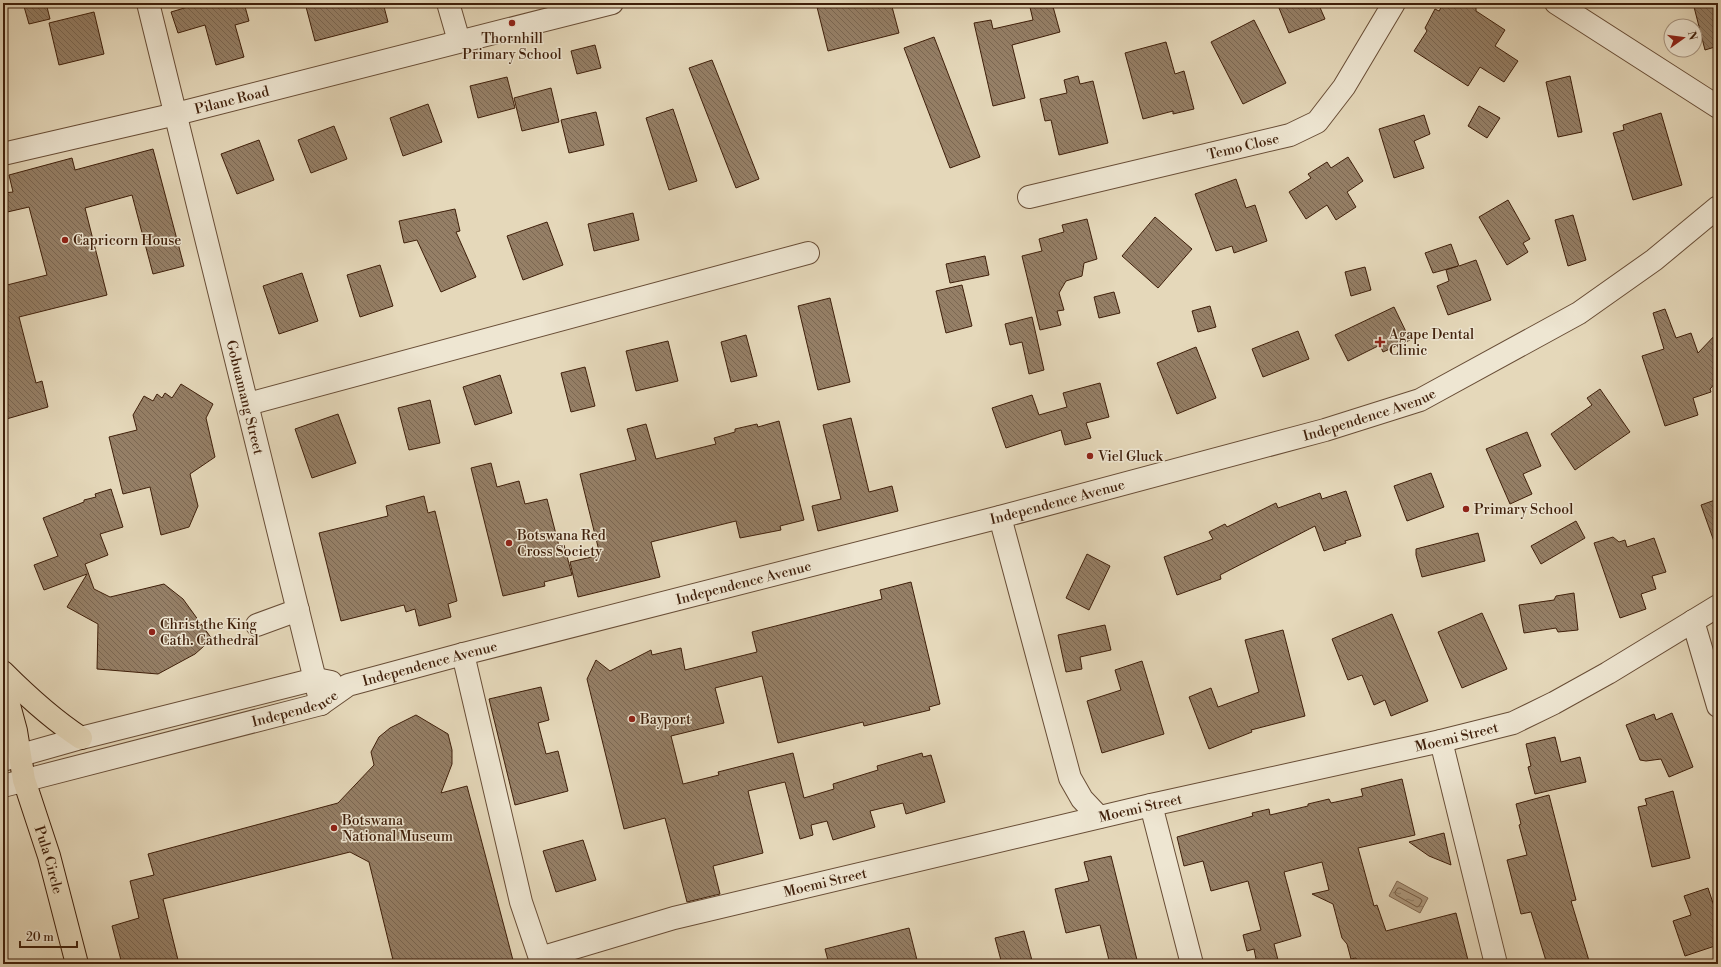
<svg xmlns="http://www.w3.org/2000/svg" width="1721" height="967" viewBox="0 0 1721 967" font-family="'Libre Bodoni',serif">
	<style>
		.water { fill: url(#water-ripples); stroke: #816850 }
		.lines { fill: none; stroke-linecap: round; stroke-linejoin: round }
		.shore { stroke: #765c44; stroke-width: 1 }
		.building { fill: url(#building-back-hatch); stroke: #3f1f0a }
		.minor-casing { stroke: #684d36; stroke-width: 24 }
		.major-casing { stroke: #3f1f0a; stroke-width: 24 }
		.minor { stroke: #eee6d2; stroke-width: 22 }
		.major { stroke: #e5d8ba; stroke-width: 22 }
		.poi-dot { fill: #8f2418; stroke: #eee6d2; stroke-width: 1.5 }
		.labels { text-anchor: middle; stroke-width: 3; stroke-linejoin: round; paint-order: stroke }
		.poi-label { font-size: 14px; fill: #3f1f0a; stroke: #eee6d2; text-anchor: start }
		.street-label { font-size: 14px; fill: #3f1f0a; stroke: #eee6d2 }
	</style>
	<defs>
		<pattern id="water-ripples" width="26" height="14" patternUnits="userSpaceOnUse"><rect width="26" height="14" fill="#ad997e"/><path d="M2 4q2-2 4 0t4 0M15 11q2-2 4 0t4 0" fill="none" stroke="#8e7c65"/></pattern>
		<pattern id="building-back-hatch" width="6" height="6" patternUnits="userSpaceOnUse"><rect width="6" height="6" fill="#957f66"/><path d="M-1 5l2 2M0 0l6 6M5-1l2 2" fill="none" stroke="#7b6752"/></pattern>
	</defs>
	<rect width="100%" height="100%" fill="#e5d8ba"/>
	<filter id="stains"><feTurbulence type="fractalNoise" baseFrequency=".005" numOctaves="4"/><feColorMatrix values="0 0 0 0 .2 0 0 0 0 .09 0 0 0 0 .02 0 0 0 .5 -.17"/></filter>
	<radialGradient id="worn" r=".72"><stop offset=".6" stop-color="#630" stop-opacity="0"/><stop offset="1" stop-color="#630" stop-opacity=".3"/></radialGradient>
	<path class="water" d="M1397,881l31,17 -8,15 -31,-17z"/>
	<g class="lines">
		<path class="shore" d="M1398,888h2l21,11 1,2 -3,5 -2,1 -21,-12 -1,-2z"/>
	</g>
	<g class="building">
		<path d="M23,3h23l4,16 -21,5z"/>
		<path d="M201,3h43l5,18 -14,4 9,32 -28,8 -11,-40 -27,8 -7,-21z"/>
		<path d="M305,3h78l5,19 -73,19z"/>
		<path d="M816,3h75l8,30 -71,18z"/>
		<path d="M1029,3h23l8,29 -48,13 13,53 -32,8 -19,-83 17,-3 2,9 40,-9z"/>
		<path d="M1277,3h41l7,16 -36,14z"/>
		<path d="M1444,3h25l7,5v3l29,19 -10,16 23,15 -14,21 -24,-15 -12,19 -54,-35 13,-20 -2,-3 10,-19 4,2z"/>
		<path d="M1693,3h25v43l-13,4z"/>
		<path d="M94,12l10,42 -45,11 -10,-42z"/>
		<path d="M1254,20l32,63 -43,21 -32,-62z"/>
		<path d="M934,37l46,120 -30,11 -46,-120z"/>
		<path d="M1166,42l9,32 9,-3 10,38 -21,5v-3l-30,8 -18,-66z"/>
		<path d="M595,45l6,23 -24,6 -6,-23z"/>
		<path d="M712,60l47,119 -23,9 -47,-120z"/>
		<path d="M1078,76l2,8 13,-3 15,62 -49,12 -8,-35 -6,1 -5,-22 27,-6 -3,-13z"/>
		<path d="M1570,76l12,56 -24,5 -12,-55z"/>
		<path d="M507,77l8,31 -37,10 -8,-32z"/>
		<path d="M551,88l8,34 -37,9 -8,-33z"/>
		<path d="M428,104l14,38 -39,14 -13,-38z"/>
		<path d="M1479,106l21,12 -13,20 -19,-12z"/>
		<path d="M673,109l24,72 -28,9 -23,-72z"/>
		<path d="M596,112l8,33 -35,8 -8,-33z"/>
		<path d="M1661,113l21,72 -49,15 -20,-67 11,-3 -1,-5z"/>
		<path d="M1424,115l6,19 -16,7 10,27 -30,10 -15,-49z"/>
		<path d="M334,126l13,33 -36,14 -13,-33z"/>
		<path d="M259,140l15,40 -37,14 -16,-40z"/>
		<path d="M153,149l31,117 -31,8 -21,-79 -47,13 22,87 -88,22 17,66 6,-2 6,26 -45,13v-134l44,-11 -18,-68 -26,6v-20l10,-1 -4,-17 63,-17 3,12z"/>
		<path d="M1348,157l15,24 -16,11 9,15 -20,13 -9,-15 -21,14 -17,-27 22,-14 -3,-4 19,-12 4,6z"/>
		<path d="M1236,179l10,29 9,-3 12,36 -33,12 -2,-7 -16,5 -21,-57z"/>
		<path d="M1508,200l22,39 -7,4 5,9 -21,13 -28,-48z"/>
		<path d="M455,209l5,22 -4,1 20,45 -35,15 -24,-52 -13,3 -5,-22z"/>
		<path d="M633,213l6,27 -45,11 -6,-27z"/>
		<path d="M1573,215l13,45 -18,6 -13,-46z"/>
		<path d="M1155,217l37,32 -34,39 -36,-32z"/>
		<path d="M1087,219l10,40 -13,4 -2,13 -16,5 -7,12 5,17 -7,1 4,14 -21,5 -18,-74 20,-5 -3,-12 25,-7 -2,-7z"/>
		<path d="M547,222l16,43 -40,15 -16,-44z"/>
		<path d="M1451,244l8,22 17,-6 15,40 -43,15 -11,-29 12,-5 -3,-11 12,-4 -25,7 -8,-20z"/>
		<path d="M985,256l4,19 -39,8 -4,-19z"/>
		<path d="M380,265l13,41 -33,11 -13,-42z"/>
		<path d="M1365,267l6,23 -20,6 -6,-24z"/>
		<path d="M302,273l16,48 -39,13 -16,-48z"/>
		<path d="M962,285l10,41 -26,7 -10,-42z"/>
		<path d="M1114,292l6,21 -21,5 -5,-21z"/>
		<path d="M830,298l20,84 -32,8 -20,-84z"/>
		<path d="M1210,306l6,21 -18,5 -6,-21z"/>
		<path d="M1394,307l16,33 -27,12 -3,-7 -32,16 -13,-26z"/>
		<path d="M1665,309l11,29 15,-5 7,20 20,-21v48l-8,9 1,3 -18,6 5,17 -33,11 -23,-70 22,-7 -11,-36z"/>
		<path d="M1032,317l12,53 -15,4 -7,-32 -12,3 -5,-21z"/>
		<path d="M1298,331l11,28 -46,18 -11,-28z"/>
		<path d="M746,335l11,41 -26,6 -10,-40z"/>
		<path d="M668,341l10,40 -42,10 -10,-40z"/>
		<path d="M1196,347l20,51 -39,16 -20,-51z"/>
		<path d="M585,367l10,39 -24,6 -10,-39z"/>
		<path d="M500,375l12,38 -37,12 -12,-38z"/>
		<path d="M1100,383l9,34 -23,6 5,15 -26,7 -4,-15 -55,18 -14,-40 40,-13 7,20 28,-8 -4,-14z"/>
		<path d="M181,384l32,20 -7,14 9,39 -25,17 8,32 -9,21 -28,8 -11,-48 -27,7 -14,-57 28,-7 -4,-15 11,-19 9,5 4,-7 5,4 3,-5 7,5z"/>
		<path d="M1600,389l30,43 -55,38 -24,-36 41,-29 -5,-7z"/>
		<path d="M430,400l10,43 -31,7 -11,-42z"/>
		<path d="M338,414l18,49 -44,15 -17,-49z"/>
		<path d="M851,418l18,74 23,-6 6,25 -80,20 -6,-25 29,-7 -18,-74z"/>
		<path d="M779,421l25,99 -24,6 1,4 -41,8 -4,-17 -85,21 9,35 -82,20 -8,-35 30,-7 -20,-81 56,-14 -9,-31 19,-5 10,35 60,-15 -2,-6 21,-6v-3l22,-5 1,3z"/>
		<path d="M1527,432l14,34 -18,8 9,20 -22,10 -24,-55z"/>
		<path d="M491,463l6,24 22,-6 6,23 22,-5 12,47 5,-1 8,30 -28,7 1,4 -42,10 -32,-128z"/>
		<path d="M1431,473l13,34 -37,14 -13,-35z"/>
		<path d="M111,489l12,38 -23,7 8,21 -23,9 9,25 16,8 54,-13 19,15 29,40 -17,15 -37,20 -61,-5 1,-45 -31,-17 20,-33 -43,16 -10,-25 24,-9 -15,-38 41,-16v-2l12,-3 -1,-3z"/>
		<path d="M1346,491l15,45 -16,5 1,2 -22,8 -9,-25 -95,49 1,4 -44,16 -13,-38 49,-18 -4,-7 16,-8 2,3 49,-24 2,5 42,-15 2,6z"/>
		<path d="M424,496l4,17 7,-2 22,90 -9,3 3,13 -32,9 -4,-17 -9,3 -2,-7 -63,16 -22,-88 69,-17 -2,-10z"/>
		<path d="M1718,499v48h-2l-15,-42z"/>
		<path d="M1576,521l9,17 -44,26 -10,-18z"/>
		<path d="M1478,533l7,28 -63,16 -6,-22v-6z"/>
		<path d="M1613,537l6,5 6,-2 2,7 27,-9 12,34 -14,4 4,13 -15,5 5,15 -26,9 -26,-75z"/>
		<path d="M1087,554l23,12 -21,44 -23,-12z"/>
		<path d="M911,582l29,122 -11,3 1,3 -66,16 -1,-4 -85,21 -16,-67 -47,12 9,35 -53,13 12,48 36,-9 -1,-3 75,-19 11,45 30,-9 -1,-5 45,-14 -1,-4 45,-13 1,4 8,-2 14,47 -39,12 -3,-11 -33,8 5,16 -42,13 -6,-19 -16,4 2,10 -13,4 -15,-57 -37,9 15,62 -50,13 7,28 -33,8 -22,-84 -41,11 -37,-150 9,-19 14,11 41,-21 1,5 29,-7 4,22 72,-18 -5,-20 130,-33 -2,-9z"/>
		<path d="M1574,593l4,37 -20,2 -2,-4 -32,5 -5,-28 35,-5 2,-4z"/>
		<path d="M1482,613l25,56 -45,19 -24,-56z"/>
		<path d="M1392,614l36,87 -37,15 -6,-16 -11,5 -12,-30 -14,5 -16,-41z"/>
		<path d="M1105,625l6,25 -31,7 2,12 -16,3 -8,-37z"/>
		<path d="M1283,630l22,86 -54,14 1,2 -43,17 -20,-52 22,-9 7,19 41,-15 -14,-52z"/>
		<path d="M1142,661l22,73 -62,19 -15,-52 34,-11 -6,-20z"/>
		<path d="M541,687l8,33 -11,3 8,31 12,-3 10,40 -53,14 -26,-106z"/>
		<path d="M1672,713l21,54 -24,10 -8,-18 -15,2 -6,-1 -14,-35 28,-11 2,6z"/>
		<path d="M416,715l32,19 4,16v14l-11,29 26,-7 47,178h-120l-25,-102 -19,-10 -187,47 16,65h-57l-10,-38 27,-8 -9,-37 24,-6 -6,-21 190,-51 36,-38 -3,-13 8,-15 11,-9z"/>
		<path d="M1555,737l6,25 19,-5 6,25 -51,12 -7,-27 3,-1 -5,-22z"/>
		<path d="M1402,779l13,56 -57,13 16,58 3,-1 9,26 70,-18 13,51h-111l-2,-6 -5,1 -4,-15 -5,-6 -9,-34 -21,-10 17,-4 -7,-28 -38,10 17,64 -27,8 5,20h-22l-3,-15 -7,2 -4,-16 18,-5 -13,-49 -37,10 -8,-30 -19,5 -7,-29 76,-21 -1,-3 17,-4 1,6 38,-9v-2l21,-5 2,4 32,-7 -2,-7z"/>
		<path d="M1673,791l17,67 -38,9 -14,-60 9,-2 -2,-6z"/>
		<path d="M1549,795l27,105 -5,1 19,63h-43l-16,-52 -10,2 -14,-54 20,-5 -8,-30 2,-1 -5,-20z"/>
		<path d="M1444,833l7,32 -22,-9 -20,-14z"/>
		<path d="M583,840l13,40 -40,12 -13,-41z"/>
		<path d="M1111,856l27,108h-28l-10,-39 -34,8 -11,-44 34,-8 -5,-19z"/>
		<path d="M1708,888l10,30v27l-33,11 -12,-35 18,-6 -7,-19z"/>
		<path d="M909,928l9,36h-89l-4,-15z"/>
		<path d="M1024,931l9,33h-31l-7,-26z"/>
	</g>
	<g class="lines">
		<defs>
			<g id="minor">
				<path id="s1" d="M148,3l173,701"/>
				<path d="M448,3l11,38"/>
				<path d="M1556,3l162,104"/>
				<path id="s2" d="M3,154l173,-40 436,-111"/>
				<path id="s3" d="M1029,197l261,-62 27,-13 27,-35 50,-84"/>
				<path d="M248,404l560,-151"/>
				<path d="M1000,517l70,261 12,21 17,18"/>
				<path d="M1693,621l25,85"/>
				<path d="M257,625l41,-15"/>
				<path d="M463,654l58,248 21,62"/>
				<path d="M1441,741l55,223"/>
				<path d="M3,760l78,-22 235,-59 15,3"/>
				<path id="s4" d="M3,786l318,-82 27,-19 115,-31 537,-137 325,-87 95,-30 159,-87 75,-53 64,-53"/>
				<path d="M1151,805l41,159"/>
				<path id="s5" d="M540,958l134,-40 477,-113 290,-64 72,-18 41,-20 54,-30 110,-67"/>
			</g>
			<g id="major">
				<path d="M3,672c25,25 49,47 78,66"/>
				<path id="s6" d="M3,683l13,48 8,49 25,76 28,108"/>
			</g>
		</defs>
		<use href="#minor" class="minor-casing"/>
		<use href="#major" class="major-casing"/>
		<use href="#minor" class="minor"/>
		<use href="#major" class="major"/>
	</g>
	<g class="poi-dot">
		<circle cx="512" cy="23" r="4"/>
		<circle cx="65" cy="240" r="4"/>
		<path d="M1378 336h4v4h4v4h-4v4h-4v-4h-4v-4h4z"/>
		<circle cx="1090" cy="456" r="4"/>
		<circle cx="1466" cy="509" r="4"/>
		<circle cx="509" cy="543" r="4"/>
		<circle cx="152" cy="632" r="4"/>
		<circle cx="632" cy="719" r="4"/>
		<circle cx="334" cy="828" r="4"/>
	</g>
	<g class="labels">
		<g class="poi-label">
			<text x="512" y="43" text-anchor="middle">Thornhill<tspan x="512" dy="16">Primary School</tspan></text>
			<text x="73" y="245">Capricorn House</text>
			<text x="1389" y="339">Agape Dental<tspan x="1389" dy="16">Clinic</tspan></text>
			<text x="1098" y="461">Viel Gluck</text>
			<text x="1474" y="514">Primary School</text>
			<text x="517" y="540">Botswana Red<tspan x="517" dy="16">Cross Society</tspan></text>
			<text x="160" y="629">Christ the King<tspan x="160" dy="16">Cath. Cathedral</tspan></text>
			<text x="640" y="724">Bayport</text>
			<text x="342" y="825">Botswana<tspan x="342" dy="16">National Museum</tspan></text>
		</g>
		<g class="street-label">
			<text dy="5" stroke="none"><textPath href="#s2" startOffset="235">Pilane Road</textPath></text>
			<text dy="5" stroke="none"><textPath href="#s3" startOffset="220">Temo Close</textPath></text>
			<text dy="5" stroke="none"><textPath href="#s1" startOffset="406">Gobuamang Street</textPath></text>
			<text dy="5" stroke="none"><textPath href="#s4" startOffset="1418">Independence Avenue</textPath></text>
			<text dy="5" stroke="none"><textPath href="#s4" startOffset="1094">Independence Avenue</textPath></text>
			<text dy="5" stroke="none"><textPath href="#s4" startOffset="770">Independence Avenue</textPath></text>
			<text dy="5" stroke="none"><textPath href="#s4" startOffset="446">Independence Avenue</textPath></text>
			<text dy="5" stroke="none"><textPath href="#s4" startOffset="302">Independence</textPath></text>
			<text dy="5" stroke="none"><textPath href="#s5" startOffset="943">Moemi Street</textPath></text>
			<text dy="5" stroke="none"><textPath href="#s5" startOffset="619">Moemi Street</textPath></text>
			<text dy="5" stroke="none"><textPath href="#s6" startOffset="183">Pula Circle</textPath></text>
			<text dy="5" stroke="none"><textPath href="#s5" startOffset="295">Moemi Street</textPath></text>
		</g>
	</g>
	<rect width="1721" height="967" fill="none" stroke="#e5d8ba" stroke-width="16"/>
	<rect x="4" y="4" width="1713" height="959" fill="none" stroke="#3f1f0a" stroke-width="2"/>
	<rect x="8" y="8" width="1705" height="951" fill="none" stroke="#3f1f0a"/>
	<g transform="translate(1683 38) rotate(76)"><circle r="19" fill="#eee6d2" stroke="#a89682"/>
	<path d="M0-3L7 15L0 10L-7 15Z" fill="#8f2418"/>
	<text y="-6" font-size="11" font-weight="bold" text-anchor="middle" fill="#3f1f0a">N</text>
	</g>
	<path d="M20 941v6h57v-6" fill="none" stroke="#3f1f0a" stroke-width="2"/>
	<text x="26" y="941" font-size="12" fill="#3f1f0a" stroke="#eee6d2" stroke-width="3" paint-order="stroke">20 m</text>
	<rect width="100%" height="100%" filter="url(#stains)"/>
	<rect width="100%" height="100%" fill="url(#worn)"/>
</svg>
